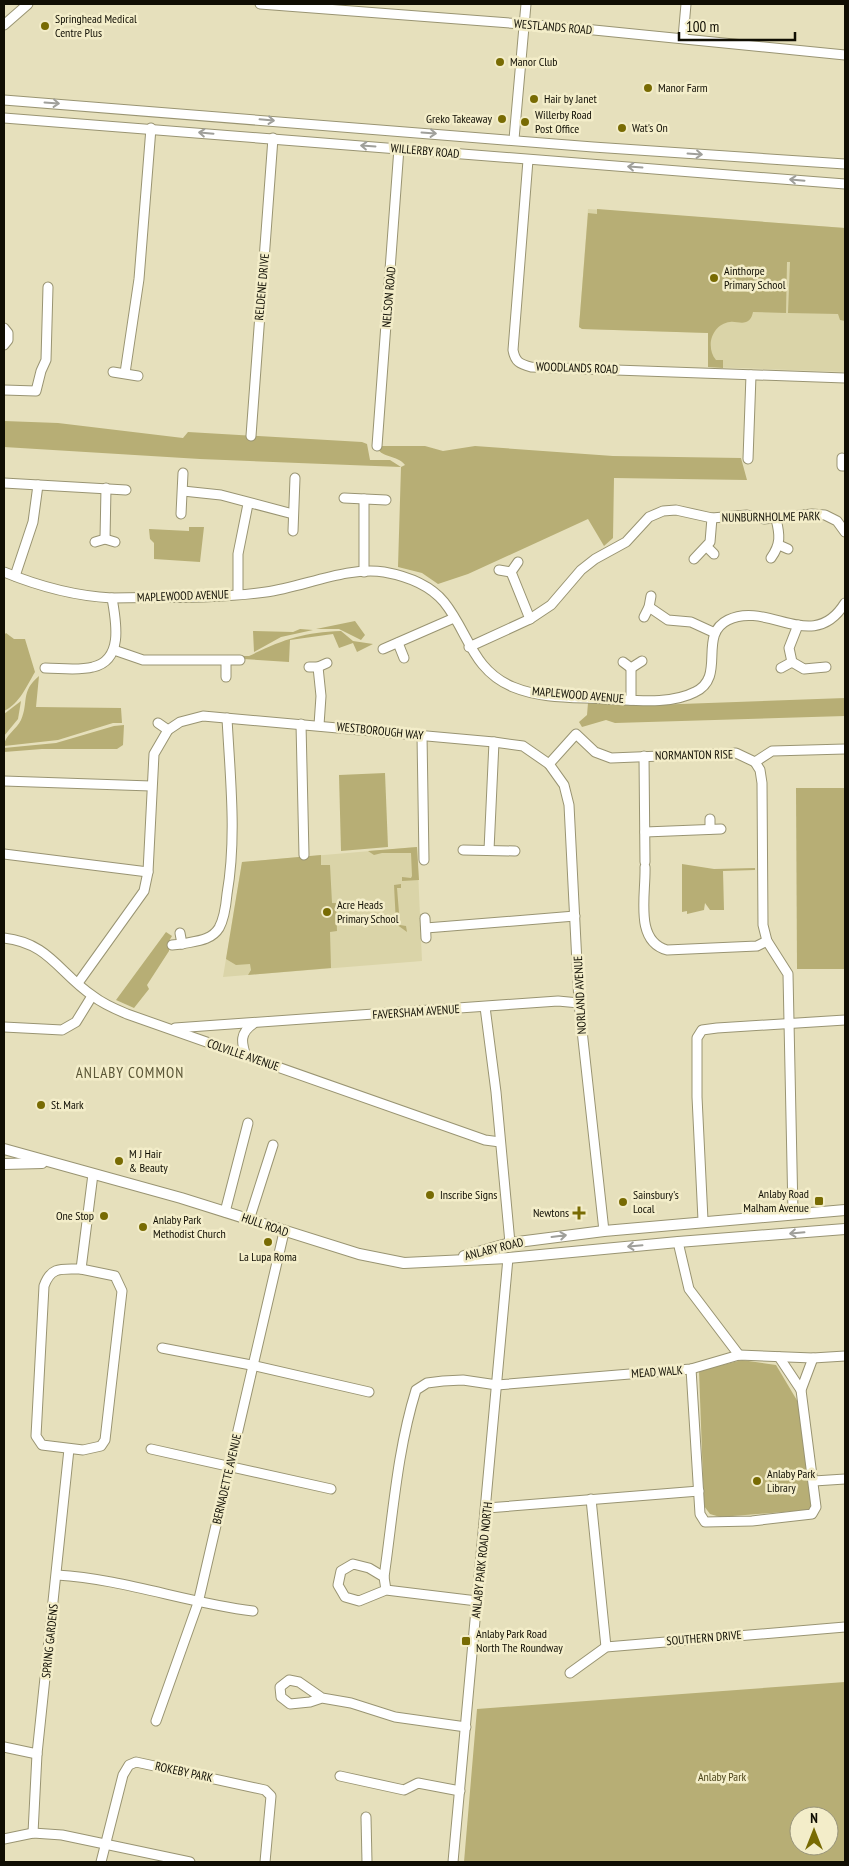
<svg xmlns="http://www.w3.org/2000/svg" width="849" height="1866" viewBox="0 0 849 1866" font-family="'PT Sans Narrow',sans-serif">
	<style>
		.built { fill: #dad4a8 }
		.green { fill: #b7ae75; fill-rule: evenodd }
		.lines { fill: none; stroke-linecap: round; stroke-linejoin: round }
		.minor-casing { stroke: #999472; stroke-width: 11 }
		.major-casing { stroke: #999472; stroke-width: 12 }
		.minor { stroke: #fff; stroke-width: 9 }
		.major { stroke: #fff; stroke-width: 10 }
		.oneway { stroke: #9f9f9a }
		.poi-dot { fill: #786b03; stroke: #f3edc9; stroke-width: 2 }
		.labels { text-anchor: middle; stroke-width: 5; stroke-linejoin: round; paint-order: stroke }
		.poi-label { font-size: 12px; fill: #100e03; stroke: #f3edc9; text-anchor: start }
		.street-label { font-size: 12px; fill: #100e03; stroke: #f3edc9 }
		.park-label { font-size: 12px; fill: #4c451a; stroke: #f3edc9 }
		.quarter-label { font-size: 15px; letter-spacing: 1px; fill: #5a5536; stroke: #f3edc9 }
	</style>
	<rect width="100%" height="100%" fill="#e6e0bc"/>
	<g class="built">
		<path d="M588,209l257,19v144l-137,-5v-34l-126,-4 -3,-2z"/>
		<path d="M417,847l5,114 -199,16 19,-115z"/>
	</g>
	<g class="green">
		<path d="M597,209l248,19v93l-5,-1 -2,-6 -50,-1 2,-51h-3l-1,51 -33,-1c-1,4 -2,8 -7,10 -5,2 -11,-1 -16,0 -18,2 -25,25 -14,38h7v8l-15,-1v-34l-126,-4 -3,-2 9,-114 9,1z"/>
		<path d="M4,421l54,2 125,15 5,-6 174,10 5,2 3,16h20l11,7 4,-2c-7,-10 -25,-7 -29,-19h49l18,5 32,-5 138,10 128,2 6,22 -133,-2 -1,60 -9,8 -16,-27 -120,55 -30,10 -16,-11 -24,-6 3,-100 -201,-8 -196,-12z"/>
		<path d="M189,527h15l-4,35 -46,-3v-16l-4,-4 -1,-10 40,2z"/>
		<path d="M355,621l10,14 -4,5 -22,-11h-23z"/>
		<path d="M300,629l13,1 -32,7 -27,15 -1,-21 40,1z"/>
		<path d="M341,631l12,10 20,3 -16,8 -4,-9 -14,5 -6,-14 -43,6 -1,22 -46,-3v-3h6c33,-16 55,-24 92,-25z"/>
		<path d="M6,633l8,6h11l10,33c-9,15 -15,31 -31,39v-76z"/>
		<path d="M39,676l-3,31 85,1 1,15h-9l-55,17 -54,6c0,-10 13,-17 17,-26 8,-18 -1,-28 18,-44z"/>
		<path d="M845,698v18l-230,7 -9,-3 -24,7 -3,-5 8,-7 1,-12 65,2z"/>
		<path d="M21,701l-3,18 -14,17v-22z"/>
		<path d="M124,725l-1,20 -6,4h-75l-38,3v-4l52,-5 58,-17z"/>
		<path d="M385,773l3,74 -47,4 -2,-76z"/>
		<path d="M796,788h49v181h-48z"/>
		<path d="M417,847l2,33 -17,1v-4l9,1 1,-2 -1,-23h-29l-8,2 -6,-4z"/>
		<path d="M321,855v10h9l2,38h4l1,28 -7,1 1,36 -83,7 3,-5 -1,-6 -14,1 -10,-6 16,-97z"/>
		<path d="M682,864l32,5 41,-1v2l-32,1 1,39h-14l-5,-7 -1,7 -17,4v-3l-5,1z"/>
		<path d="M401,884v4h-4l3,37 6,1 1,6 -11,-8 -2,-39z"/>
		<path d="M166,932l6,4 -3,5v10l-22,34 2,4 -15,19 -18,-8z"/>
		<path d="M742,1360l34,5 22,37 15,103 -5,5 -88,7 -10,-3 -6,-8 -5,-135z"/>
		<path d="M845,1682v180h-381l13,-153zM799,1816h30v30h-30z"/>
	</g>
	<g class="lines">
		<defs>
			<g id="minor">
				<path d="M260,4l314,24 271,27"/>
				<path d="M4,25l24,-21"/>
				<path d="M683,38l3,-34"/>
				<path d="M4,100l589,47 252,17"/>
				<path d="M4,118l841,66"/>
				<path d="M514,139l12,-135"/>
				<path d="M528,160l-15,190c2,12 7,14 18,17l314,11"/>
				<path d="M4,328l4,5v7l-4,5"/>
				<path d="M113,372l25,4"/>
				<path d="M125,373l14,-94 12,-151"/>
				<path d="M4,390l32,1 5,-20 5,-11 2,-73"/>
				<path d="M251,436l22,-298"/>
				<path d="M377,446l22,-298"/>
				<path d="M842,458v8h3"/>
				<path d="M748,459l3,-84"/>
				<path d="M4,483l122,7"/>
				<path d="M183,491l38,4 72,19"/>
				<path d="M344,498l42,2"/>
				<path d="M181,514l2,-41"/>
				<path d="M293,531l2,-53"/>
				<path d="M105,539l1,-51"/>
				<path d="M95,542l10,-3 10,3"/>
				<path d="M779,545l9,4"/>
				<path d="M707,547l7,7"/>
				<path d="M771,558c10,-14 9,-23 5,-39"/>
				<path d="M694,559l16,-17 2,-24"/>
				<path d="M499,570l12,2 7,-10"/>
				<path d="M4,572c34,14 71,24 108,26 51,-1 104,1 154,-6 37,-5 82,-26 118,-20 22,4 46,13 60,30 25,31 28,68 69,85 29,12 62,10 93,12 28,1 64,6 89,-7 32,-15 2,-57 33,-72 40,-20 85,35 117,-17"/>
				<path d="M364,572v-73"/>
				<path d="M511,572l19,47"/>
				<path d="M15,576l18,-54 5,-37"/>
				<path d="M238,594v-40l10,-50"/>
				<path d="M649,607l19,13 23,2 24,11"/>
				<path d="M644,617l5,-10 2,-11"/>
				<path d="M798,625l-9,23 3,14 12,7 22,-2"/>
				<path d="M398,643l6,15"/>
				<path d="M469,647l61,-28 21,-14 30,-35 14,-11 31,-17 23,-25 14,-6 13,-1 36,8 35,-3 17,4 48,-5 13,1 12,6 8,11"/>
				<path d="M383,649l71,-31"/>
				<path d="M114,650l29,10h97"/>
				<path d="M226,661v16"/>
				<path d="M623,662l8,6 11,-7"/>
				<path d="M309,667h9l9,-4"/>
				<path d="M318,667l3,29 -2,29"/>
				<path d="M45,668c15,0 33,3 48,-1 31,-7 23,-46 19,-69"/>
				<path d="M781,668l11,-6"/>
				<path d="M631,700v-32"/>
				<path d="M158,723l10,7"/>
				<path d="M301,724l3,131"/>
				<path d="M422,735l2,125"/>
				<path d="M644,756l1,106"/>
				<path d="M755,762l5,8 2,13 1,142 4,16 21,33 5,239"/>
				<path d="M549,764l15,21 5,20 10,198 25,228"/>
				<path d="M4,781l147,5"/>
				<path d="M710,819v10"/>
				<path d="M645,832l76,-3"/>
				<path d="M463,850l52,1"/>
				<path d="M489,850l5,-108"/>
				<path d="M4,854l144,18"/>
				<path d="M645,867c1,28 -11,74 22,83l90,-4 10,-5"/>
				<path d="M425,918l1,20"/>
				<path d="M426,928l149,-12"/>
				<path d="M4,938c45,5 55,35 89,58 10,8 22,13 34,18l358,126 15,2"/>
				<path d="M182,944c13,-3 29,-3 37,-16 5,-9 7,-23 8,-34 10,-58 3,-117 0,-176"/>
				<path d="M172,945l10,-1 -2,-11"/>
				<path d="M78,983l66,-92 4,-19 6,-118 14,-24 12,-8 23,-6 291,26 29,4 26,18 27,-30 19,18 16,6 125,-5 19,9 17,-11 73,-2"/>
				<path d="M485,1007l11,85 14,151"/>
				<path d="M4,1027l58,3 14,-8 16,-26"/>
				<path d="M175,1028l383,-27 21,2"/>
				<path d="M246,1056c-5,-14 -6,-23 7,-32"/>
				<path d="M225,1212l23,-89"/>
				<path d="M249,1220l24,-75"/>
				<path d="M703,1220l-6,-123v-59l5,-8 15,-2 128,-8"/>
				<path d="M678,1242l11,47 50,66"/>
				<path d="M81,1269l34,7 7,15 -17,149 -4,6 -18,4 -41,-5 -6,-9 8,-150c7,-20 18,-17 37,-17z"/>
				<path d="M81,1269l12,-95"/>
				<path d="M162,1348l89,17 118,27"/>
				<path d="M779,1357l22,33"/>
				<path d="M691,1369l9,145 5,8 47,-1 60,-7 4,-7 -15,-117 12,-32"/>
				<path d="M151,1449l180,40"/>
				<path d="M814,1481l31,-2"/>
				<path d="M591,1499l15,148"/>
				<path d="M487,1508l212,-17"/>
				<path d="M57,1575c67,4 130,28 196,36"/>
				<path d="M384,1577c9,-62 13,-126 32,-187l11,-7 16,-2 20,-1 34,5 194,-16 48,-14 74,3 32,-2"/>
				<path d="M386,1590l-27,11 -14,-4 -7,-12 3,-14 12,-7 16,4 15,9 2,13 91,11"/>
				<path d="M570,1673l36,-26 239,-20"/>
				<path d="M322,1698l-23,-16 -10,-2 -9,7 1,10 9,7 20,-2 12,-4 29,5 44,14 71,10"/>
				<path d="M156,1721l42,-118 86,-371"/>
				<path d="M4,1747l33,7"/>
				<path d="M340,1776l64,14 14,-7 42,8"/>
				<path d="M366,1817l1,45"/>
				<path d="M33,1833l4,-79 32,-305"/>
				<path d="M4,1839l29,-6 29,2 128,27"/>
				<path d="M101,1862l22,-87 6,-10 7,-3 129,28 6,6 -6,66"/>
				<path d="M453,1862l55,-604"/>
			</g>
			<g id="major">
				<path d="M4,1149l177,49 178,56 45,9 104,-5 170,-16 167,-13"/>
				<path d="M4,1164l38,-1"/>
				<path d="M464,1256l46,-13 94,-12 241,-21"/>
			</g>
		</defs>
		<use href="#minor" class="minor-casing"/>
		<use href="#major" class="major-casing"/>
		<use href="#minor" class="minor"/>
		<use href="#major" class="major"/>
	</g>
	<defs><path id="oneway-shaft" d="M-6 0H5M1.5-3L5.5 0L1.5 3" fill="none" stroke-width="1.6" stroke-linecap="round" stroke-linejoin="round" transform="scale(1.25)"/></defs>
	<g class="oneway">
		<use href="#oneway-shaft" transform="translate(52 103) rotate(4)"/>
		<use href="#oneway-shaft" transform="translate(267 120) rotate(5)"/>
		<use href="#oneway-shaft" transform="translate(206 133) rotate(-175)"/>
		<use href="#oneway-shaft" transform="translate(429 133) rotate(4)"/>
		<use href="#oneway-shaft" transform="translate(368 146) rotate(-176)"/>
		<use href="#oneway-shaft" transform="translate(695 154) rotate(4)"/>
		<use href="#oneway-shaft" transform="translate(635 167) rotate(-176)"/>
		<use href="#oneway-shaft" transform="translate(797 180) rotate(-175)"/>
		<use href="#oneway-shaft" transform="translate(797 1233) rotate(175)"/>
		<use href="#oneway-shaft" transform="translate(559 1236) rotate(-7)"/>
		<use href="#oneway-shaft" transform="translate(635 1246) rotate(175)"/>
	</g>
	<g class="poi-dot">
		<circle cx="45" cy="26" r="5"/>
		<circle cx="500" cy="62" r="5"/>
		<circle cx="648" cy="88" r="5"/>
		<circle cx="534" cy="99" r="5"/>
		<circle cx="502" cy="119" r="5"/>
		<circle cx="525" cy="122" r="5"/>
		<circle cx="622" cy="128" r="5"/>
		<circle cx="714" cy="278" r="5"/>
		<circle cx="327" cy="912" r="5"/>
		<circle cx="41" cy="1105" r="5"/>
		<circle cx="119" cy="1161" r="5"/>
		<circle cx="430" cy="1195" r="5"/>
		<rect x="814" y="1196" width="10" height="10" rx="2.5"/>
		<circle cx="623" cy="1202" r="5"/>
		<path d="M576.5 1205.5h5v5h5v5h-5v5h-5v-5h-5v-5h5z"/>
		<circle cx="104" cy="1216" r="5"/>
		<circle cx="143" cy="1227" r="5"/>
		<circle cx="268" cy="1242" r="5"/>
		<circle cx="757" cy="1481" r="5"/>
		<rect x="461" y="1636" width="10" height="10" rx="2.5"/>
	</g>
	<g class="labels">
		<g class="poi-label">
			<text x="55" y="23">Springhead Medical<tspan x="55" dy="14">Centre Plus</tspan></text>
			<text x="510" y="66">Manor Club</text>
			<text x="658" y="92">Manor Farm</text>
			<text x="544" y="103">Hair by Janet</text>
			<text x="535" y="119">Willerby Road<tspan x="535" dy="14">Post Office</tspan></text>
			<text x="492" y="123" text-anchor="end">Greko Takeaway</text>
			<text x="632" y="132">Wat's On</text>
			<text x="724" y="275">Ainthorpe<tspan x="724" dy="14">Primary School</tspan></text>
			<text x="337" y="909">Acre Heads<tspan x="337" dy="14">Primary School</tspan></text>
			<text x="51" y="1109">St. Mark</text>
			<text x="129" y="1158">M J Hair<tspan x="129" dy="14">&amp; Beauty</tspan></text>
			<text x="809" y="1198" text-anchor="end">Anlaby Road<tspan x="809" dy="14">Malham Avenue</tspan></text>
			<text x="440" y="1199">Inscribe Signs</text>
			<text x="633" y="1199">Sainsbury's<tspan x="633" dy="14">Local</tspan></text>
			<text x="569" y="1217" text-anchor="end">Newtons</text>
			<text x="94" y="1220" text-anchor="end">One Stop</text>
			<text x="153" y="1224">Anlaby Park<tspan x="153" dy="14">Methodist Church</tspan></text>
			<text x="268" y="1261" text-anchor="middle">La Lupa Roma</text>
			<text x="767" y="1478">Anlaby Park<tspan x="767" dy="14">Library</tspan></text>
			<text x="476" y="1638">Anlaby Park Road<tspan x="476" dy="14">North The Roundway</tspan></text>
		</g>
		<g class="street-label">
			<text transform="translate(553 27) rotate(5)" y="4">WESTLANDS ROAD</text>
			<text transform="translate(425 151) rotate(5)" y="4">WILLERBY ROAD</text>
			<text transform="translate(262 287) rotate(-85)" y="4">RELDENE DRIVE</text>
			<text transform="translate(389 297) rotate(-85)" y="4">NELSON ROAD</text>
			<text transform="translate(577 368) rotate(2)" y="4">WOODLANDS ROAD</text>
			<text transform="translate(771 517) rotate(-1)" y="4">NUNBURNHOLME PARK</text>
			<text transform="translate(183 596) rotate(-2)" y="4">MAPLEWOOD AVENUE</text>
			<text transform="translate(578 695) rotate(5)" y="4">MAPLEWOOD AVENUE</text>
			<text transform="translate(380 731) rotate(6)" y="4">WESTBOROUGH WAY</text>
			<text transform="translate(694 755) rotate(-1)" y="4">NORMANTON RISE</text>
			<text transform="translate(580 995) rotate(-93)" y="4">NORLAND AVENUE</text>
			<text transform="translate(416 1012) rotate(-4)" y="4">FAVERSHAM AVENUE</text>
			<text transform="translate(243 1055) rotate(19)" y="4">COLVILLE AVENUE</text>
			<text transform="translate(265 1225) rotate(19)" y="4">HULL ROAD</text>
			<text transform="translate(494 1249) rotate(-14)" y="4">ANLABY ROAD</text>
			<text transform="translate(657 1372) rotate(-4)" y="4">MEAD WALK</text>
			<text transform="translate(227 1479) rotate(-77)" y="4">BERNADETTE AVENUE</text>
			<text transform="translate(482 1560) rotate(-84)" y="4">ANLABY PARK ROAD NORTH</text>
			<text transform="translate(704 1638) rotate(-5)" y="4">SOUTHERN DRIVE</text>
			<text transform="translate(50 1641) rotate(-84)" y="4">SPRING GARDENS</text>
			<text transform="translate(184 1772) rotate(12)" y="4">ROKEBY PARK</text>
		</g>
		<g class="park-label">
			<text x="722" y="1781">Anlaby Park</text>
		</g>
		<g class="quarter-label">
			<text x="130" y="1078">ANLABY COMMON</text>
		</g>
	</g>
	<rect width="849" height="1866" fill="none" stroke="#100e03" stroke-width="10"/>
	<g transform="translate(814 1831)"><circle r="24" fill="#f3edc9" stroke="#98947a"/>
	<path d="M0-4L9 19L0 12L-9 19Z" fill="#786b03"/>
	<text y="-8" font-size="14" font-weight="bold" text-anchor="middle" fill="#100e03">N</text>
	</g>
	<path d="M679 32v8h116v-8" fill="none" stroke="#100e03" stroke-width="2.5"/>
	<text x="686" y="32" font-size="15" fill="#100e03" stroke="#f3edc9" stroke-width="4" paint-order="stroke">100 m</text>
</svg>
